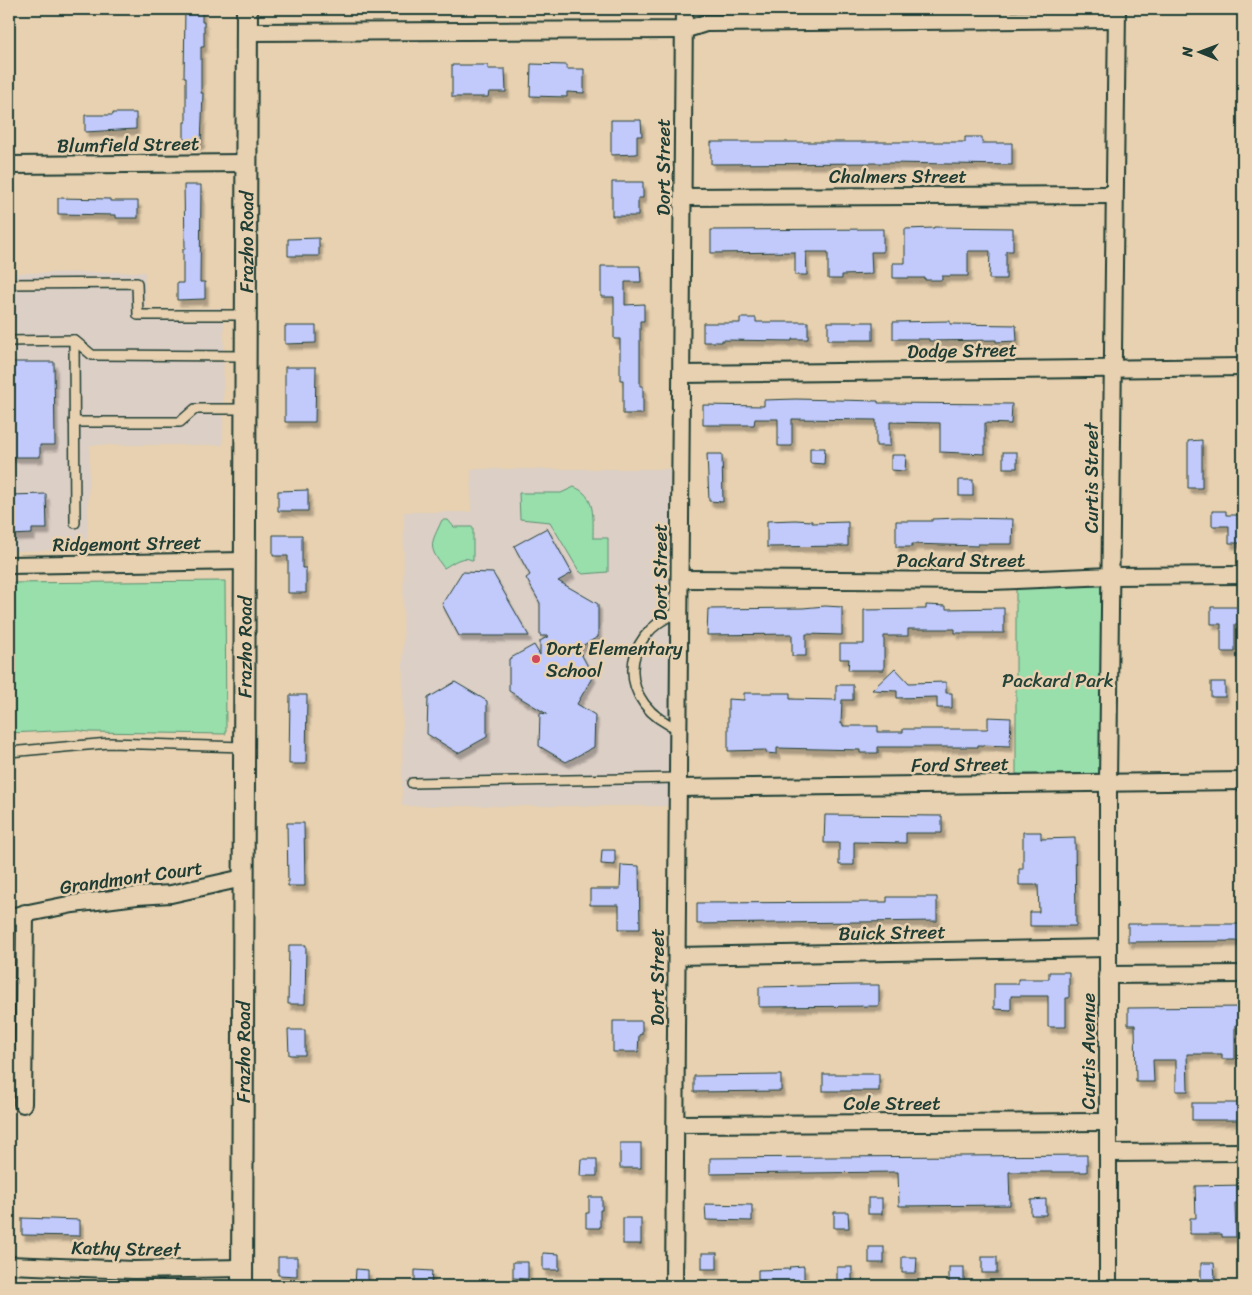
<svg xmlns="http://www.w3.org/2000/svg" width="1252" height="1295" viewBox="0 0 1252 1295" font-family="Sriracha,sans-serif">
	<style>
		.built { fill: #dccfc6 }
		.green { fill: #98dfac; stroke: #5c8e70 }
		.building { fill: #c2c9fb; stroke: #1f3d34; filter: url(#shadow) }
		.lines { fill: none; stroke-linecap: round; stroke-linejoin: round }
		.service-casing { stroke: #1f3d34; stroke-width: 12 }
		.minor-casing { stroke: #1f3d34; stroke-width: 20 }
		.tertiary-casing { stroke: #1f3d34; stroke-width: 24 }
		.service { stroke: #e7d1b0; stroke-width: 9 }
		.minor { stroke: #e7d1b0; stroke-width: 16 }
		.tertiary { stroke: #e7d1b0; stroke-width: 20 }
		.poi-dot { fill: #d1495b; stroke: #e7d1b0; stroke-width: 2 }
		.labels { text-anchor: middle; stroke-width: 5; stroke-linejoin: round; paint-order: stroke }
		.street-label { font-size: 19px; fill: #1f3d34; stroke: #e7d1b0 }
		.poi-label { font-size: 19px; fill: #1f3d34; stroke: #e7d1b0; text-anchor: start }
		.park-label { font-size: 19px; fill: #25453a; stroke: #e7d1b0 }
	</style>
	<defs>
		<filter id="shadow"><feDropShadow dx="3" dy="5.5" stdDeviation="1" flood-color="#0004"/></filter>
	</defs>
	<rect width="100%" height="100%" fill="#e7d1b0"/>
	<filter id="ink" filterUnits="userSpaceOnUse"><feTurbulence type="fractalNoise" baseFrequency=".02" numOctaves="2"/><feDisplacementMap in="SourceGraphic" scale="10" xChannelSelector="R" yChannelSelector="G"/><feConvolveMatrix kernelMatrix="1 2 1 2 8 2 1 2 1" color-interpolation-filters="sRGB"/></filter>
	<g filter="url(#ink)">
		<g class="built">
			<path d="M145,272v37l79,-1 -1,137h-133l-3,105 -78,1v-278z"/>
			<path d="M471,469h199l-1,337h-267l2,-294h67z"/>
		</g>
		<g class="green">
			<path d="M574,487c22,8 19,31 19,51h15v34l-25,2 -4,-3 -29,-49 -30,-3 -1,-26h42z"/>
			<path d="M442,520h6l6,7h19v34c-10,-7 -20,2 -29,7 -17,-22 -13,-24 -2,-48z"/>
			<path d="M225,581l1,153 -137,-2 -13,-2 -67,3v-150z"/>
			<rect x="1016" y="585" width="85" height="189"/>
		</g>
		<g class="building">
			<path d="M185,9h17v13h2v25h-3v46h2l-2,51h-17v-22h2v-45h-2z"/>
			<path d="M531,64l36,1v4h17v24l-17,-1v5l-37,-1z"/>
			<path d="M452,65h36v4h17l1,23h-17l-1,5h-36z"/>
			<path d="M113,113h23v16l-51,3v-17h28z"/>
			<path d="M611,120h30l1,16h-5v18l-26,1z"/>
			<path d="M965,137h17v6h30v22l-122,-2 -179,1v-22h254z"/>
			<path d="M612,182h31v16h-5v18h-26z"/>
			<path d="M184,185h17l-1,97h5v17l-28,1v-17h6v-34h2z"/>
			<path d="M58,198l52,1v2h28v17h-22v-3l-58,-1z"/>
			<path d="M934,227l79,1v23h-7v28h-17l1,-28h-22v25h-26v4h-17v-2h-32v-15h12v-34l29,-1z"/>
			<path d="M883,229v23h-12l1,22 -30,1v4h-14v-27h-22l1,23h-12v-23l-84,1v-23z"/>
			<path d="M319,238v18h-31v-17z"/>
			<path d="M601,266h39l1,16h-16v23l19,-1v17h-4v65h3v28h-20v-34h-3v-41h-6v-42h-13z"/>
			<path d="M740,318h16v4h52v17h-16v2l-70,-1v2h-19v-19h37z"/>
			<path d="M950,321v3l66,1 1,16 -21,1v-2l-67,1v-2h-36v-17z"/>
			<rect x="828" y="322" width="45" height="18"/>
			<path d="M285,326h31v17l-31,1z"/>
			<path d="M9,362h45l1,83h-15v12h-31z"/>
			<path d="M285,367h31l-1,55h-30z"/>
			<path d="M796,399l82,2v2l134,1 -1,20 -26,-1v31l-45,-2v-29l-50,-1v24h-14v-26l-84,-1v27h-14v-27h-23l-1,6h-51v-20l61,1v-6z"/>
			<path d="M1202,440v48h-14v-47z"/>
			<path d="M810,448h15l-1,16 -14,-1z"/>
			<rect x="1003" y="452" width="14" height="16"/>
			<path d="M707,454h15l1,48 -14,-1z"/>
			<path d="M891,455h15l-1,16 -14,-1z"/>
			<rect x="959" y="480" width="14" height="16"/>
			<path d="M308,490v21h-30v-20z"/>
			<path d="M46,494l1,35h-15v5l-21,1v-6h-2v-34z"/>
			<path d="M1212,511h14v4h17v28h-14v-17h-17z"/>
			<path d="M959,518l54,1 -1,25h-34v2l-66,-2v3h-16v-26h36v-2z"/>
			<path d="M795,520l17,1v2l36,-1v24l-81,1v-26z"/>
			<path d="M547,528l25,45 -14,8 40,23v33l-20,11 15,28 -16,28 18,11 -1,32 -28,15 -27,-16 1,-33 7,1 -38,-23v-32l25,-14 6,10v-14l9,-5h-9v-33l-14,-25 4,-3 -16,-29z"/>
			<path d="M273,535h29v33h4v25h-18v-37h-15z"/>
			<path d="M462,572l31,1 36,63h-70l-17,-32z"/>
			<path d="M926,605l20,1v3l58,-1v25h-49v-4h-47v7h-24v34h-36l1,-11h-9v-15h24v-34l62,-1z"/>
			<path d="M825,606l17,1v28l-36,-1v22h-14v-22l-85,1 1,-26 95,-1z"/>
			<path d="M1211,607h32v17h-8v28h-14v-28h-10z"/>
			<path d="M895,668l14,15 37,-1v11h6v15h-15v-11l-40,1v-7l-25,-1z"/>
			<path d="M455,682l32,19v36l-29,16 -31,-19 1,-36z"/>
			<rect x="1211" y="682" width="14" height="15"/>
			<path d="M836,685h17v15h-11l-1,24h2v2h35v6h25v-3h84l1,-1v-11l23,1 -1,28 -32,-1v2h-100v6h-18v-3l-83,-2v6l-11,-1v-3l-38,1v-52l16,1v-7h46v6l46,1z"/>
			<path d="M290,695h17l-1,69h-17z"/>
			<path d="M825,815l117,1v17h-36v10l-52,-1v23h-15v-22h-15z"/>
			<path d="M287,823h17l1,63h-17z"/>
			<path d="M1023,832h18v7l34,-1 1,88h-46v-14h9l-1,-27h-19v-16h4z"/>
			<path d="M602,850h13v15l-14,-1z"/>
			<path d="M621,865l18,1 1,63h-21v-24h-29v-16h30z"/>
			<path d="M887,897h50v24l-240,3v-21l190,-1z"/>
			<path d="M1128,924h115v17l-115,1z"/>
			<path d="M289,945h17l-1,59h-17z"/>
			<path d="M1049,972h20v26h-3v29h-18v-31h-37v14l-17,-1v-25h24v-5h31z"/>
			<path d="M856,985h23v21l-120,1v-20z"/>
			<path d="M1243,1007v18h-8v34h-13v-5h-35l1,37h-12v-31h-23l1,22h-18l-1,-57h-7v-17z"/>
			<path d="M613,1021h29v13l-3,1 -1,17h-25z"/>
			<path d="M288,1030h17v25h-16z"/>
			<rect x="823" y="1074" width="56" height="17"/>
			<path d="M781,1075v16l-87,1v-16z"/>
			<rect x="1192" y="1103" width="51" height="17"/>
			<rect x="620" y="1143" width="21" height="25"/>
			<path d="M1087,1155v17h-78l1,33 -111,1 -1,-34 -188,2v-16z"/>
			<path d="M581,1159h16v17h-17z"/>
			<path d="M1243,1185v18h-8l1,34h-14v-3h-32v-16h6l-1,-32z"/>
			<path d="M589,1197h13v13h-2v18h-14v-15h3z"/>
			<rect x="868" y="1198" width="14" height="16"/>
			<path d="M1046,1199v16h-15v-15z"/>
			<path d="M705,1204l47,1v16l-46,-1z"/>
			<path d="M834,1212h14l1,16h-15z"/>
			<path d="M22,1218l58,2v16l-58,-1z"/>
			<rect x="623" y="1218" width="18" height="26"/>
			<rect x="869" y="1247" width="15" height="16"/>
			<path d="M543,1253l16,1v16h-16z"/>
			<rect x="702" y="1253" width="15" height="16"/>
			<path d="M278,1257h19v19l-19,-1z"/>
			<path d="M902,1257h15l-1,16h-14z"/>
			<rect x="982" y="1257" width="15" height="16"/>
			<path d="M513,1262h15v17l-15,-1z"/>
			<path d="M1201,1263h13l1,16h-14z"/>
			<path d="M804,1266v16h-31v3l-15,1v-16l32,-1 -1,-2z"/>
			<rect x="837" y="1267" width="15" height="16"/>
			<rect x="949" y="1267" width="15" height="16"/>
			<path d="M356,1269l12,1v16h-13z"/>
			<path d="M415,1270l17,1 -1,15h-16z"/>
		</g>
		<g class="lines">
			<defs>
				<g id="service">
					<path d="M9,284l128,-1 1,32h108"/>
					<path d="M74,340l1,183"/>
					<path d="M9,341l65,-1 18,15 154,1"/>
					<path d="M74,422h106l15,-13h51"/>
					<path d="M679,729c-62,-24 -61,-94 0,-117"/>
					<path d="M9,752l100,-9 135,4"/>
					<path d="M412,783l266,-5"/>
				</g>
				<g id="minor">
					<path d="M247,32l437,-2 22,-7 410,-4"/>
					<path d="M9,165l238,-2"/>
					<path d="M683,197l431,-2"/>
					<path d="M681,374l562,-7"/>
					<path d="M9,565l237,-4"/>
					<path d="M680,579l312,2 119,-5 132,-1"/>
					<path d="M678,788l565,-7"/>
					<path d="M9,917l64,-13 64,-8 34,-2 72,-16"/>
					<path d="M677,956l431,-8"/>
					<path d="M1107,975l136,-1"/>
					<path d="M23,1104l2,-191"/>
					<path d="M676,1124l432,-2"/>
					<path d="M1108,1153l135,-1"/>
					<path d="M9,1265l125,5 108,-2"/>
					<path d="M674,1286l10,-1277"/>
					<path d="M1108,1286v-504l9,-773"/>
				</g>
				<g id="tertiary">
					<path id="s1" d="M242,1286l5,-1277"/>
				</g>
			</defs>
			<use href="#service" class="service-casing"/>
			<use href="#minor" class="minor-casing"/>
			<use href="#tertiary" class="tertiary-casing"/>
			<use href="#service" class="service"/>
			<use href="#minor" class="minor"/>
			<use href="#tertiary" class="tertiary"/>
		</g>
	</g>
	<circle class="poi-dot" cx="536" cy="659" r="5"/>
	<g class="labels">
		<g class="street-label">
			<text transform="translate(128 144) rotate(-1)" y="7">Blumfield Street</text>
			<text transform="translate(663 167) rotate(-90)" y="7">Dort Street</text>
			<text x="898" y="183">Chalmers Street</text>
			<text dy="7" stroke="none"><textPath href="#s1" startOffset="1044">Frazho Road</textPath></text>
			<text transform="translate(962 350) rotate(-1)" y="7">Dodge Street</text>
			<text transform="translate(1091 478) rotate(-90)" y="7">Curtis Street</text>
			<text transform="translate(127 543) rotate(-1)" y="7">Ridgemont Street</text>
			<text x="961" y="567">Packard Street</text>
			<text transform="translate(660 572) rotate(-90)" y="7">Dort Street</text>
			<text dy="7" stroke="none"><textPath href="#s1" startOffset="639">Frazho Road</textPath></text>
			<text transform="translate(960 764) rotate(-1)" y="7">Ford Street</text>
			<text transform="translate(131 877) rotate(-8)" y="7">Grandmont Court</text>
			<text transform="translate(892 932) rotate(-1)" y="7">Buick Street</text>
			<text transform="translate(657 977) rotate(-90)" y="7">Dort Street</text>
			<text transform="translate(1088 1051) rotate(-90)" y="7">Curtis Avenue</text>
			<text dy="7" stroke="none"><textPath href="#s1" startOffset="234">Frazho Road</textPath></text>
			<text x="892" y="1110">Cole Street</text>
			<text transform="translate(126 1248) rotate(1)" y="7">Kathy Street</text>
		</g>
		<g class="poi-label">
			<text x="546" y="655">Dort Elementary<tspan x="546" dy="22">School</tspan></text>
		</g>
		<g class="park-label">
			<text x="1058" y="687">Packard Park</text>
		</g>
	</g>
	<rect width="1252" height="1295" fill="none" stroke="#e7d1b0" stroke-width="30"/>
	<rect x="15" y="15" width="1222" height="1265" fill="none" stroke="#1f3d34" stroke-width="2" filter="url(#ink)"/>
	<g transform="translate(1200 52) rotate(271)" stroke="#e7d1b0" stroke-width="4" paint-order="stroke">
	<path d="M0-4L9 19L0 12L-9 19Z" fill="#1f3d34"/>
	<text y="-8" font-size="14" font-weight="bold" text-anchor="middle" fill="#1f3d34">N</text>
	</g>
</svg>
